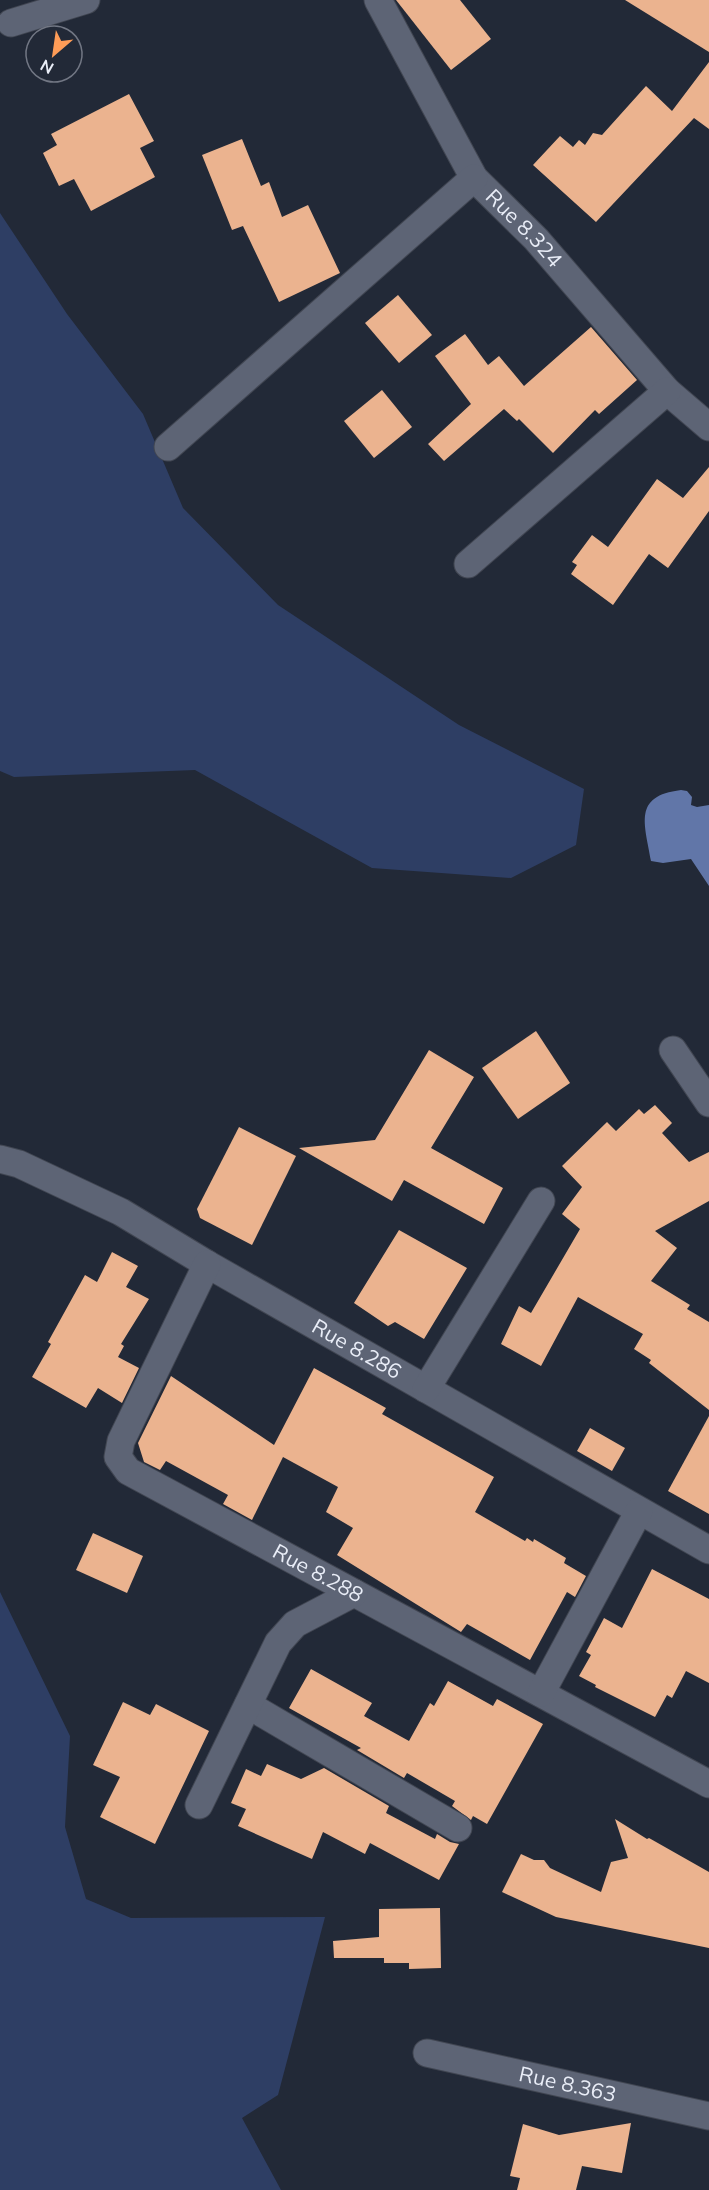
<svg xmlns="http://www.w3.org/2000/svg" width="709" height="2190" viewBox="0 0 709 2190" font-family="Mulish,sans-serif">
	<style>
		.green { fill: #2e3e64 }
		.water { fill: #6176a8 }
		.building { fill: #ebb38f }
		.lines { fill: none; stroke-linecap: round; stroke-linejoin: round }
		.minor-casing { stroke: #414652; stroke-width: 29 }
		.minor { stroke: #5d6475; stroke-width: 27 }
		.labels { text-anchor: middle; stroke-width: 6; stroke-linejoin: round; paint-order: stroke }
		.street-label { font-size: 21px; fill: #e9edf7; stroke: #222937 }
	</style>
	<rect width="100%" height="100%" fill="#222937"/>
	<g class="green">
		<path d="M0,213l67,101 76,100 40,94 95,97 181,120 125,64 -8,56 -65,33 -139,-10 -177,-98 -181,7 -14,-6z"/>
		<path d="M0,1592l70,144 -5,91 21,72 45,19 194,-1 -47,178 -36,23 39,72h-281z"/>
	</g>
	<path class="water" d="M681,790l6,1 5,6 -1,8 6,2 12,-2v81l-18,-27 -28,4 -12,-2c-6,-37 -19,-65 30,-71z"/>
	<g class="building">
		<path d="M396,0h64l31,39 -40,31z"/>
		<path d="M625,0h84v52z"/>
		<path d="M709,62v67l-15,-11 -98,104 -63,-57 27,-29 13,11 6,-7 6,5 8,-12 9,2 44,-49 26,25z"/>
		<path d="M129,94l25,47 -14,7 15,29 -64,34 -17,-32 -15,7 -16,-33 14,-8 -6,-11z"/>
		<path d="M242,139l19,47 8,-4 13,35 26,-12 32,68 -61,29 -36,-76 -11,4 -30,-75z"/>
		<path d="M398,295l34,40 -33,28 -34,-40z"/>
		<path d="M591,327l46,53 -38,34 -4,-4 -42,43 -34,-34 -2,2 -13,-12 -60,52 -16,-17 43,-40 -36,-48 30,-22 23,31 11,-9 25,30z"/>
		<path d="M382,390l30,37 -38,31 -30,-37z"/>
		<path d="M709,467v44l-41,57 -19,-14 -36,51 -42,-31 6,-9 -5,-3 20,-27 16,12 49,-68 26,19z"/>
		<path d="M536,1031l34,52 -52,36 -36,-51z"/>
		<path d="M429,1050l45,27 -43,71 72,40 -19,36 -80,-44 -12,21 -93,-53 76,-8z"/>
		<path d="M655,1105l17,18 -10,10 27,29 20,-10v49l-54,30 22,17 -26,33 39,24 -3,4 22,13v88l-60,-47 2,-3 -17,-11 9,-15 -65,-37 -37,69 -40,-22 18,-38 12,7 49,-84 -18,-15 20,-27 -20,-21 45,-44 9,9 23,-22 5,5z"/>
		<path d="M239,1127l57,29 -44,89 -52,-27 -3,-9z"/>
		<path d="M399,1230l68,38 -43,71 -29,-17 -7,4 -34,-23z"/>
		<path d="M112,1252l26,14 -12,21 23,12 -28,45 3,2 -6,11 21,11 -17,35 -24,-15 -12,20 -54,-31 19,-33 -3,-2 37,-67 12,7z"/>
		<path d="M314,1368l72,40 -4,6 112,63 -19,35 50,29 2,-3 6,4 1,-3 32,19 -2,5 22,13 -11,21 -8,-5 -37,68 -63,-36 -6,8 -124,-77 16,-27 -27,-16 12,-25 -55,-30 -31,63 -29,-16 5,-9 -62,-34 -6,9 -16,-8 -6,-19 33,-67 103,69z"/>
		<path d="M709,1416v98l-41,-23z"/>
		<path d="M590,1428l35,20 -13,23 -35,-20z"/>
		<path d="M93,1533l50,23 -16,37 -51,-23z"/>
		<path d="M652,1569l57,30v84l-23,-12 -14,27 -5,-3 -12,22 -60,-30 1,-2 -17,-9 12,-21 -5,-3 18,-34 18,10z"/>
		<path d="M311,1669l61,34 -8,13 45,25 21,-38 4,3 14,-25 45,25 4,-7 46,25 -56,100 -14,-8 -2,4 -19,-14 3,-5 -48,-28 -3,5 -47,-28 4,-2 -72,-40z"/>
		<path d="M123,1702l27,13 6,-11 53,27 -54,113 -55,-27 20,-40 -27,-12z"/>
		<path d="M267,1764l34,15 23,-11 65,38 -3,7 49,26 2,-5 13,8 9,2 -20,36 -69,-37 -5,11 -42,-22 -11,27 -74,-33 8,-17 -15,-6 15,-34 15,7z"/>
		<path d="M615,1819l32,20 2,-1 60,34v76l-153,-31 -54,-25 19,-38 13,6h10l6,8 51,24 10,-30 17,-4z"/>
		<path d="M440,1908l1,60 -32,1v-6h-25v-5h-50l-1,-17 46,-4v-28z"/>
		<path d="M631,2123l-9,50 -40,-7 -6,24h-59l3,-12 -10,-2 13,-52 36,11z"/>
	</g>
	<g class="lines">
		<defs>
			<g id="minor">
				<path id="s1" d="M378,0l96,178 62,61 131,152 42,36"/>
				<path d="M11,23l75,-23"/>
				<path d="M168,447l306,-269"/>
				<path d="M468,564l199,-173"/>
				<path d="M673,1050l36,53"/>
				<path id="s2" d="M0,1159l19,5 102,48 86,52 502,286"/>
				<path id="s3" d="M207,1264l-86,177 -3,16 10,14 581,313"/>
				<path d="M426,1389l115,-188"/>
				<path d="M541,1693l98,-182"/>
				<path d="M248,1705l210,123"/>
				<path d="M199,1805l79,-162 17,-19 59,-31"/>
				<path id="s4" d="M427,2053l282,63"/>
			</g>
		</defs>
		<use href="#minor" class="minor-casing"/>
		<use href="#minor" class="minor"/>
	</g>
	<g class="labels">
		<g class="street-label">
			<text dy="7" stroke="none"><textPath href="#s1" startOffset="273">Rue 8.324</textPath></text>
			<text dy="7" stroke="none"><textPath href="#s2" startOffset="405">Rue 8.286</textPath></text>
			<text dy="7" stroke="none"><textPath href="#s3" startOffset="446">Rue 8.288</textPath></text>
			<text dy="7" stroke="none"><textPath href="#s4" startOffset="144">Rue 8.363</textPath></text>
		</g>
	</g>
	<g transform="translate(54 54) rotate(209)"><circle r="28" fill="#222937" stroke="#727784" stroke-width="1.5"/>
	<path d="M0-4.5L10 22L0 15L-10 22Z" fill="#fe9c57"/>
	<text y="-9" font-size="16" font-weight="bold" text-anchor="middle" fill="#e9edf7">N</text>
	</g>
</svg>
